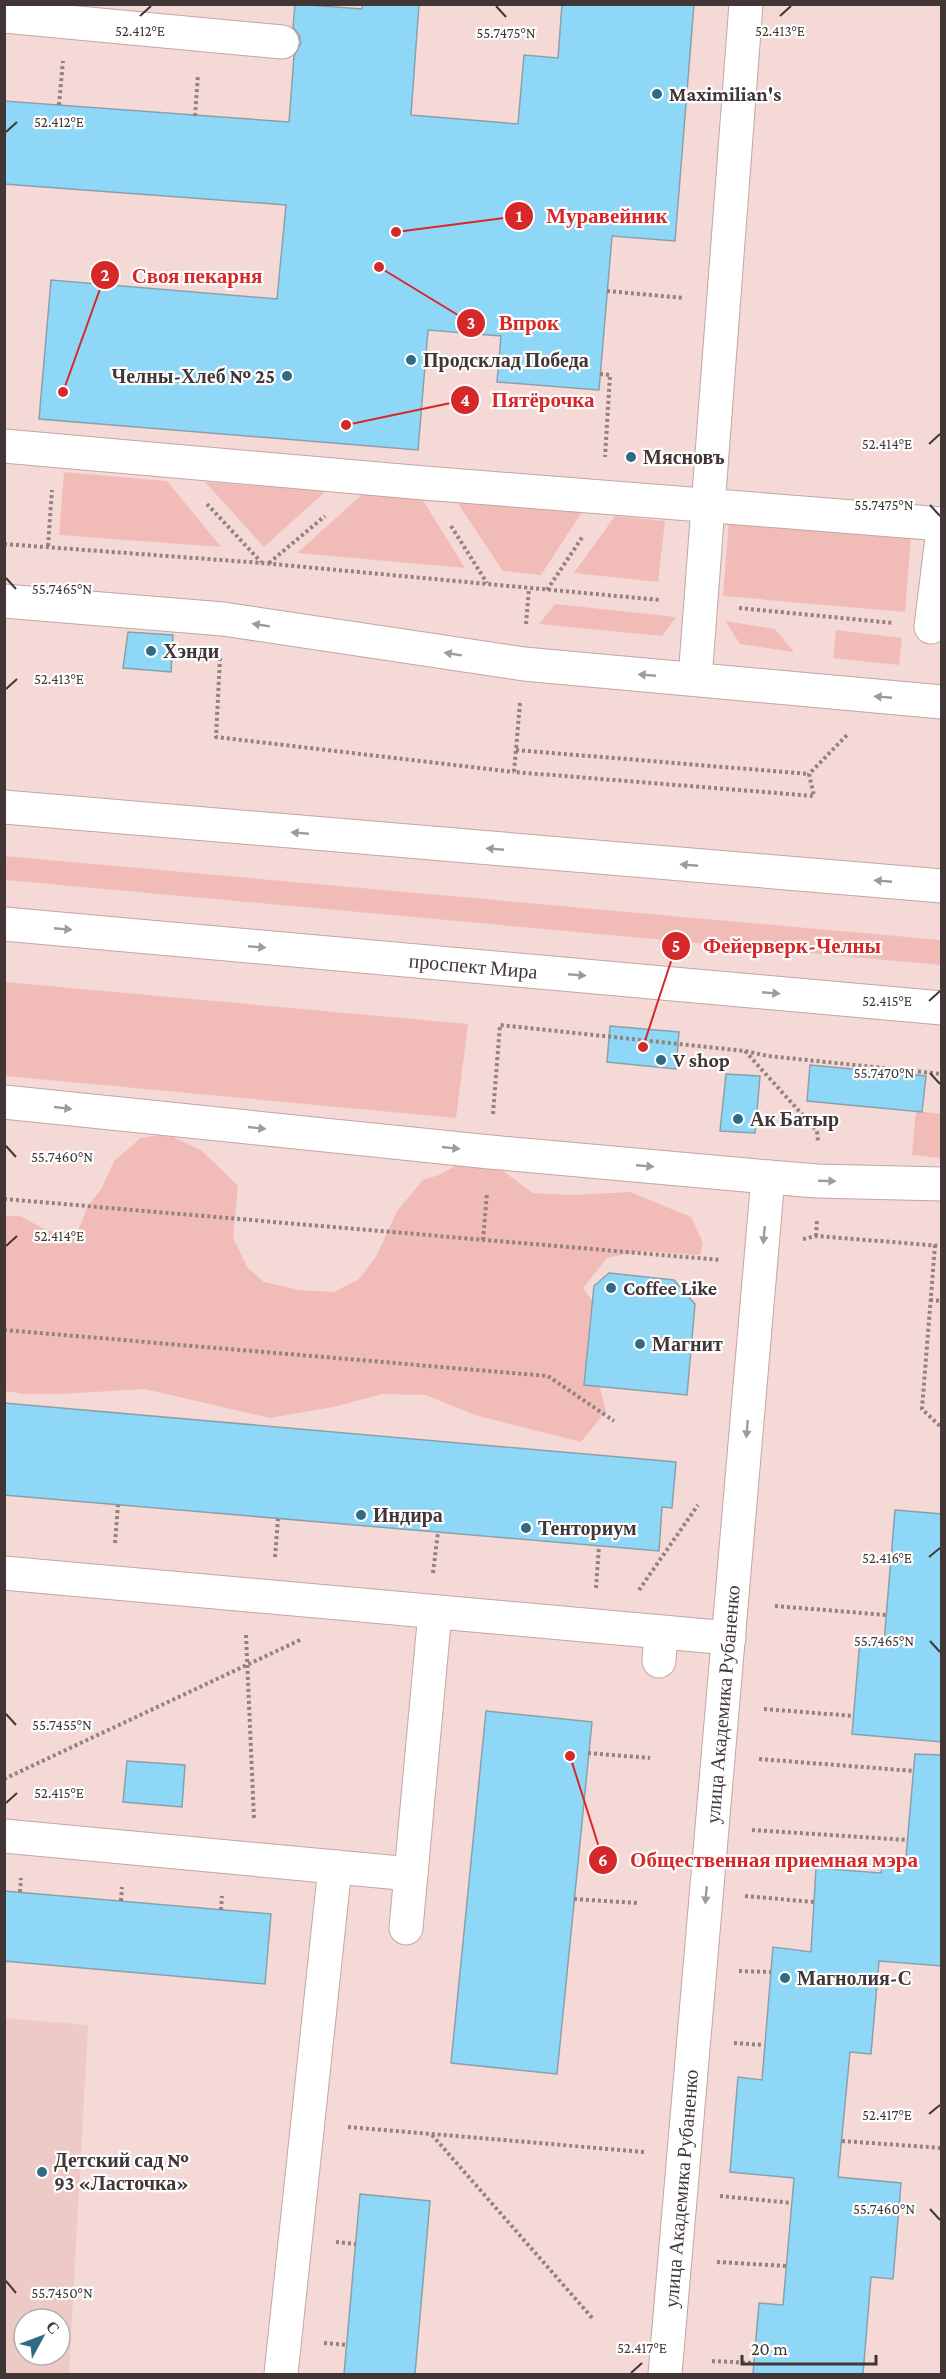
<svg xmlns="http://www.w3.org/2000/svg" width="946" height="2379" viewBox="0 0 946 2379" font-family="'Crimson Pro',serif">
	<style>
		.built { fill: #eecac7; fill-rule: evenodd }
		.green { fill: #f1bcb8 }
		.building { fill: #8fd7f7; stroke: #8aa1ac; stroke-width: 1.5 }
		.lines { fill: none; stroke-linecap: round; stroke-linejoin: round }
		.minor-casing { stroke: #c1a6a4; stroke-width: 35 }
		.major-casing { stroke: #c1a6a4; stroke-width: 35 }
		.path { stroke: #958280; stroke-width: 4; stroke-dasharray: 3 3; stroke-linecap: butt }
		.minor { stroke: #fff; stroke-width: 33 }
		.major { stroke: #fff; stroke-width: 33 }
		.oneway { fill: #a09a9a }
		.ticks { fill: none; stroke: #413635; stroke-width: 2 }
		.poi-dot { fill: #306b83; stroke: #fff; stroke-width: 2 }
		.labels { text-anchor: middle; stroke-width: 4.5; stroke-linejoin: round; paint-order: stroke }
		.poi-label { font-size: 20px; font-weight: bold; fill: #413635; stroke: #fff; text-anchor: start }
		.street-label { font-size: 20px; fill: #413635; stroke: #fff }
		.ticks-label { font-size: 15px; text-anchor: middle; fill: #413635; stroke: #fff; stroke-width: 4.5; stroke-linejoin: round; paint-order: stroke }
		.leader { fill: none; stroke: #d62828; stroke-width: 2 }
		.callout-dot { fill: #d62828; stroke: #fff; stroke-width: 2 }
		.mark-label { font-size: 18px; text-anchor: middle; font-weight: bold; fill: #fff }
		.callout-label { font-size: 21px; text-anchor: middle; font-weight: bold; fill: #d62828; stroke: #fff; stroke-width: 4.5; stroke-linejoin: round; paint-order: stroke }
	</style>
	<rect width="100%" height="100%" fill="#f5d9d6"/>
	<path class="built" d="M4,2018l84,7 -19,349h-64zM24,2319h36v36h-36z"/>
	<g class="green">
		<path d="M64,472l103,9 54,66 -162,-12z"/>
		<path d="M205,482l121,9 -62,56z"/>
		<path d="M365,492l57,7 43,69 -168,-15z"/>
		<path d="M457,502l125,10 -41,63 -38,-4z"/>
		<path d="M615,516l50,5 -7,61 -84,-9z"/>
		<path d="M729,520l182,16 -6,76 -182,-16z"/>
		<path d="M555,604l121,13 -14,19 -123,-12z"/>
		<path d="M725,621l50,8 19,23 -54,-8z"/>
		<path d="M836,630l66,8 -3,27 -66,-7z"/>
		<path d="M4,856l937,84v25l-936,-85z"/>
		<path d="M4,982l464,42 -12,94 -451,-42z"/>
		<path d="M916,1111l25,3v44l-29,-3z"/>
		<path d="M166,1134l35,16 37,36 -5,51 14,30 17,15 35,8 35,2 25,-13 18,-24 20,-44 26,-31 16,-5 22,-12 42,8 30,22 37,2 60,-3 61,25 12,26 -3,12 -59,-4 -34,7 -24,30 25,34 -10,58 8,31 -25,31 -106,-27 -50,-20 -42,-1 -50,13 -63,11 -125,-29 -83,5h-37l-20,-3 -1,-175h16l28,15h30l10,-25 14,-18 12,-27 27,-23z"/>
	</g>
	<g class="building">
		<path d="M295,4l67,5 1,-5h56l-8,111 107,9 6,-69 34,3 4,-54h132l-19,237 -63,-5 -13,154 -102,-8 4,-46 -73,-6 -10,120 -379,-31 12,-139 226,19 9,-94 -282,-21v-83l285,21 5,-66 7,-13 -2,-8 -6,-8z"/>
		<path d="M128,632l45,3 -2,37 -48,-4z"/>
		<path d="M610,1026l69,6 -3,37 -69,-7z"/>
		<path d="M810,1065l116,11 -4,36 -115,-11z"/>
		<path d="M726,1074l34,2 -5,57 -35,-2z"/>
		<path d="M609,1273l65,7 21,24 -8,91 -103,-10 10,-99z"/>
		<path d="M4,1403l672,59 -4,46 -10,-1 -3,44 -655,-56z"/>
		<path d="M895,1510l47,4v228l-90,-8 8,-94 24,2z"/>
		<path d="M486,1711l106,11 -35,352 -106,-11z"/>
		<path d="M915,1754l27,1v211l-63,-5 -8,93 -21,-2 -12,125 63,6 -8,96 -22,-2 -8,97h-110l6,-71 24,2 11,-127 -64,-6 8,-95 24,3 11,-133 38,5 5,-84 65,5 1,-7 23,2z"/>
		<path d="M127,1761l58,4 -3,42 -59,-5z"/>
		<path d="M4,1891l267,23 -6,70 -261,-23z"/>
		<path d="M360,2194l70,7 -15,173h-71z"/>
	</g>
	<g class="lines">
		<defs>
			<g id="minor">
				<path d="M4,16l278,26"/>
				<path d="M4,446l420,37 518,41"/>
				<path d="M4,601l219,18 301,45 418,38"/>
				<path d="M931,627l11,-89"/>
				<path d="M695,679l51,-675"/>
				<path d="M4,1102l486,50 278,25 49,4 125,3"/>
				<path d="M4,1573l725,65"/>
				<path d="M659,1661l2,-28"/>
				<path d="M4,1836l407,38"/>
				<path d="M406,1928l29,-316"/>
				<path d="M281,2374l54,-507"/>
				<path id="s1" d="M665,2374l103,-1197"/>
			</g>
			<g id="major">
				<path d="M4,807l938,79"/>
				<path id="s2" d="M4,924l938,84"/>
			</g>
		</defs>
		<use href="#minor" class="minor-casing"/>
		<use href="#major" class="major-casing"/>
		<g class="path">
			<path d="M59,105l4,-44"/>
			<path d="M195,116l3,-42"/>
			<path d="M607,291l77,7"/>
			<path d="M600,374l10,1 -5,82"/>
			<path d="M207,504l54,58"/>
			<path d="M451,526l36,57"/>
			<path d="M4,544l258,19 398,37"/>
			<path d="M48,546l4,-56"/>
			<path d="M269,563l56,-47"/>
			<path d="M547,590l36,-54"/>
			<path d="M739,608l154,15"/>
			<path d="M526,624l3,-35"/>
			<path d="M220,658l-4,79 298,35"/>
			<path d="M520,703l-6,69 300,24 -5,-22 39,-40"/>
			<path d="M516,750l293,24"/>
			<path d="M745,1051l72,80 1,11"/>
			<path d="M493,1114l7,-89 245,26 23,5 174,18"/>
			<path d="M4,1199l717,61"/>
			<path d="M816,1236l1,-16"/>
			<path d="M803,1239l13,-3 126,10"/>
			<path d="M483,1240l4,-47"/>
			<path d="M935,1245l-13,164 20,19"/>
			<path d="M930,1300l12,1"/>
			<path d="M4,1330l544,46 66,45"/>
			<path d="M115,1543l3,-38"/>
			<path d="M275,1557l3,-38"/>
			<path d="M433,1573l5,-41"/>
			<path d="M596,1588l3,-42"/>
			<path d="M639,1590l59,-85"/>
			<path d="M775,1606l112,9"/>
			<path d="M246,1635l8,184"/>
			<path d="M764,1709l90,7"/>
			<path d="M588,1753l62,5"/>
			<path d="M759,1759l155,12"/>
			<path d="M4,1779l296,-139"/>
			<path d="M752,1830l156,10"/>
			<path d="M20,1892l1,-14"/>
			<path d="M745,1896l69,6"/>
			<path d="M574,1899l63,4"/>
			<path d="M121,1901l1,-14"/>
			<path d="M221,1910l1,-14"/>
			<path d="M739,1971l32,1"/>
			<path d="M734,2043l30,2"/>
			<path d="M348,2127l297,25"/>
			<path d="M432,2135l162,185"/>
			<path d="M842,2141l100,7"/>
			<path d="M720,2196l72,7"/>
			<path d="M336,2242l20,2"/>
			<path d="M717,2262l70,4"/>
			<path d="M324,2343l23,2"/>
			<path d="M712,2361l42,2"/>
		</g>
		<use href="#minor" class="minor"/>
		<use href="#major" class="major"/>
	</g>
	<defs><path id="oneway-solid" d="M-6-.8H1V-3.2L6.5 0L1 3.2V.8H-6Z" transform="scale(1.5)"/></defs>
	<g class="oneway">
		<use href="#oneway-solid" transform="translate(261 625) rotate(-171)"/>
		<use href="#oneway-solid" transform="translate(453 654) rotate(-171)"/>
		<use href="#oneway-solid" transform="translate(647 675) rotate(-175)"/>
		<use href="#oneway-solid" transform="translate(883 697) rotate(-175)"/>
		<use href="#oneway-solid" transform="translate(300 833) rotate(-175)"/>
		<use href="#oneway-solid" transform="translate(495 849) rotate(-175)"/>
		<use href="#oneway-solid" transform="translate(689 865) rotate(-175)"/>
		<use href="#oneway-solid" transform="translate(883 881) rotate(-175)"/>
		<use href="#oneway-solid" transform="translate(63 929) rotate(5)"/>
		<use href="#oneway-solid" transform="translate(257 947) rotate(5)"/>
		<use href="#oneway-solid" transform="translate(577 975) rotate(5)"/>
		<use href="#oneway-solid" transform="translate(771 993) rotate(5)"/>
		<use href="#oneway-solid" transform="translate(63 1108) rotate(6)"/>
		<use href="#oneway-solid" transform="translate(257 1128) rotate(6)"/>
		<use href="#oneway-solid" transform="translate(451 1148) rotate(6)"/>
		<use href="#oneway-solid" transform="translate(645 1166) rotate(5)"/>
		<use href="#oneway-solid" transform="translate(827 1181) rotate(2)"/>
		<use href="#oneway-solid" transform="translate(764 1235) rotate(95)"/>
		<use href="#oneway-solid" transform="translate(747 1429) rotate(95)"/>
		<use href="#oneway-solid" transform="translate(706 1895) rotate(95)"/>
	</g>
	<path class="ticks" d="M496,6l10,11M140,16l11,-10M780,16l11,-10M6,132l11,-10M929,444l11,-10M930,505l10,11M6,578l10,11M6,689l11,-10M929,1001l11,-10M930,1073l10,11M6,1146l10,11M6,1246l11,-10M929,1557l11,-9M930,1641l10,11M6,1714l10,11M6,1803l11,-10M929,2114l11,-9M930,2209l10,11M6,2281l10,12M631,2373l11,-10"/>
	<g class="poi-dot">
		<circle cx="657" cy="94" r="6"/>
		<circle cx="411" cy="360" r="6"/>
		<circle cx="287" cy="376" r="6"/>
		<circle cx="631" cy="457" r="6"/>
		<circle cx="151" cy="651" r="6"/>
		<circle cx="661" cy="1060" r="6"/>
		<circle cx="738" cy="1119" r="6"/>
		<circle cx="611" cy="1288" r="6"/>
		<circle cx="640" cy="1344" r="6"/>
		<circle cx="361" cy="1515" r="6"/>
		<circle cx="526" cy="1528" r="6"/>
		<circle cx="785" cy="1978" r="6"/>
		<circle cx="42" cy="2172" r="6"/>
	</g>
	<g class="labels">
		<g class="poi-label">
			<text x="669" y="101">Maximilian's</text>
			<text x="423" y="367">Продсклад Победа</text>
			<text x="275" y="383" text-anchor="end">Челны-Хлеб № 25</text>
			<text x="643" y="464">Мясновъ</text>
			<text x="163" y="658">Хэнди</text>
			<text x="673" y="1067">V shop</text>
			<text x="750" y="1126">Ак Батыр</text>
			<text x="623" y="1295">Coffee Like</text>
			<text x="652" y="1351">Магнит</text>
			<text x="373" y="1522">Индира</text>
			<text x="538" y="1535">Тенториум</text>
			<text x="797" y="1985">Магнолия-С</text>
			<text x="54" y="2167">Детский сад №<tspan x="54" dy="23">93 «Ласточка»</tspan></text>
		</g>
		<g class="street-label">
			<text dy="7" stroke="none"><textPath href="#s2" startOffset="471">проспект Мира</textPath></text>
			<text dy="7" stroke="none"><textPath href="#s1" startOffset="672">улица Академика Рубаненко</textPath></text>
			<text dy="7" stroke="none"><textPath href="#s1" startOffset="186">улица Академика Рубаненко</textPath></text>
		</g>
	</g>
	<g class="ticks-label">
		<text x="140" y="36">52.412°E</text>
		<text x="780" y="36">52.413°E</text>
		<text x="506" y="38">55.7475°N</text>
		<text x="59" y="127">52.412°E</text>
		<text x="887" y="449">52.414°E</text>
		<text x="884" y="510">55.7475°N</text>
		<text x="62" y="594">55.7465°N</text>
		<text x="59" y="684">52.413°E</text>
		<text x="887" y="1006">52.415°E</text>
		<text x="884" y="1078">55.7470°N</text>
		<text x="62" y="1162">55.7460°N</text>
		<text x="59" y="1241">52.414°E</text>
		<text x="887" y="1563">52.416°E</text>
		<text x="884" y="1646">55.7465°N</text>
		<text x="62" y="1730">55.7455°N</text>
		<text x="59" y="1798">52.415°E</text>
		<text x="887" y="2120">52.417°E</text>
		<text x="884" y="2214">55.7460°N</text>
		<text x="62" y="2298">55.7450°N</text>
		<text x="642" y="2353">52.417°E</text>
	</g>
	<path class="leader" d="M396 232L519 216M63 392L105 275M379 267L471 323M346 425L465 400M643 1047L676 946M570 1756L603 1860"/>
	<g class="callout-dot">
		<circle cx="396" cy="232" r="6"/>
		<circle cx="63" cy="392" r="6"/>
		<circle cx="379" cy="267" r="6"/>
		<circle cx="346" cy="425" r="6"/>
		<circle cx="643" cy="1047" r="6"/>
		<circle cx="570" cy="1756" r="6"/>
		<circle cx="519" cy="216" r="15"/>
		<circle cx="105" cy="275" r="15"/>
		<circle cx="471" cy="323" r="15"/>
		<circle cx="465" cy="400" r="15"/>
		<circle cx="676" cy="946" r="15"/>
		<circle cx="603" cy="1860" r="15"/>
	</g>
	<g class="mark-label">
		<text x="519" y="222">1</text>
		<text x="105" y="281">2</text>
		<text x="471" y="329">3</text>
		<text x="465" y="406">4</text>
		<text x="676" y="952">5</text>
		<text x="603" y="1866">6</text>
	</g>
	<g class="callout-label">
		<text x="607" y="223">Муравейник</text>
		<text x="197" y="283">Своя пекарня</text>
		<text x="529" y="330">Впрок</text>
		<text x="543" y="407">Пятёрочка</text>
		<text x="792" y="953">Фейерверк-Челны</text>
		<text x="774" y="1867">Общественная приемная мэра</text>
	</g>
	<rect width="946" height="2379" fill="none" stroke="#413635" stroke-width="12"/>
	<g transform="translate(42 2337) rotate(49)"><circle r="28" fill="#ffffff" stroke="#b3afae" stroke-width="1.5"/>
	<path d="M0-4.5L10 22L0 15L-10 22Z" fill="#306b83"/>
	<text y="-9" font-size="16" font-weight="bold" text-anchor="middle" fill="#413635">С</text>
	</g>
	<path d="M742 2355v9h134v-9" fill="none" stroke="#413635" stroke-width="3"/>
	<text x="751" y="2355" font-size="18" fill="#413635" stroke="#ffffff" stroke-width="4.5" paint-order="stroke">20 m</text>
</svg>
